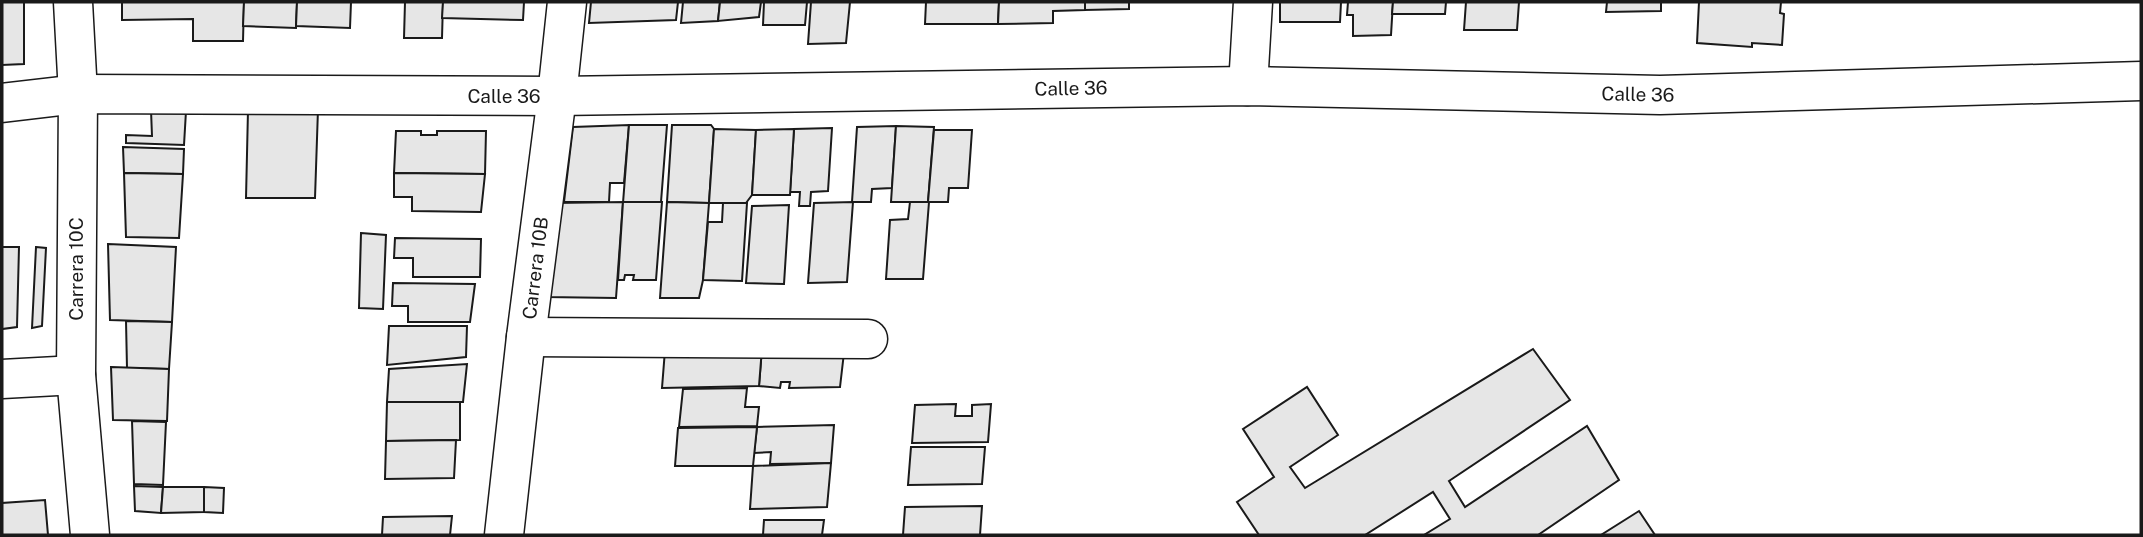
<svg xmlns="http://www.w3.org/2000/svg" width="2143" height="537" viewBox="0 0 2143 537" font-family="'Public Sans',sans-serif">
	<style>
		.building { fill: #e6e6e6; stroke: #1a1a1a; stroke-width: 2 }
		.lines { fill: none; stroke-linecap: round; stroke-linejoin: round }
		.minor-casing { stroke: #1a1a1a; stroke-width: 41 }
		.minor { stroke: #fff; stroke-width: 38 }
		.labels { text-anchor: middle; stroke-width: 5; stroke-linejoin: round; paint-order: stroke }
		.street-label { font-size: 19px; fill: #1a1a1a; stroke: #fff }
	</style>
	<rect width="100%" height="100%" fill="#fff"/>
	<g class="building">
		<path d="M2,2h22v62l-22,1z"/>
		<path d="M122,2h122l-1,39h-50v-22l-71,1z"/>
		<path d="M244,2h53l-1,26 -53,-2z"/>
		<path d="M297,2h54l-1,26 -54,-2z"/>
		<path d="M405,2h38l-1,36h-38z"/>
		<path d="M443,2h81l-1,18 -81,-2z"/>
		<path d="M591,2h87l-2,18 -87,3z"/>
		<path d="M683,2h37l-2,19 -37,2z"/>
		<path d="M720,2h41l-2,15 -41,4z"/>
		<path d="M764,2h43l-2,23h-42z"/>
		<path d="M811,2h39l-4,41 -38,1z"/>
		<path d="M926,2h73l-1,22h-73z"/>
		<path d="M999,2h86v8l-32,1v12l-55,1z"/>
		<path d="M1085,2h44v7l-44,1z"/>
		<path d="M1280,2h61l-1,20h-60z"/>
		<path d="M1348,2h45l-2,33 -38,1v-21h-6z"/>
		<path d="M1393,2h53l-1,12h-53z"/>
		<path d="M1466,2h53l-2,28h-53z"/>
		<path d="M1607,2h54v9l-55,1z"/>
		<path d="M1699,2h82l-1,11 4,1 -2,31 -30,-2v4l-55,-4z"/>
		<path d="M318,109l-3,89h-69l2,-88z"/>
		<path d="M151,110l35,1 -2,34 -58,-2v-8l26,1z"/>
		<path d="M629,125l-5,58h-14l-1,19h-45l9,-75z"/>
		<path d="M629,125h38l-6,77 -38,1z"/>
		<path d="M672,125h39l3,4 -5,74 -42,-1z"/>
		<path d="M896,126l-4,62 -20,1 -1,13h-19l5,-75z"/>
		<path d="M896,126l38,1 -6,75h-37z"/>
		<path d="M832,128l-4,63 -17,1 -1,14h-11l1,-14h-10l4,-63z"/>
		<path d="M714,129l42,1 -4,65 -6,8h-37z"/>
		<path d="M794,129l-4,66h-38l4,-65z"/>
		<path d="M934,130h38l-4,58h-19l-1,14h-20z"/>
		<path d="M396,131h25v4h16v-4h49l-1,43 -91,-1z"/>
		<path d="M123,147l61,2 -1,25 -59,-1z"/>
		<path d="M124,173l59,1 -4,64 -53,-1z"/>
		<path d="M394,173l91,1 -4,38 -69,-1v-14h-18z"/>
		<path d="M623,202l-7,96 -71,-1 8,-94z"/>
		<path d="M623,202h39l-6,78h-23l1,-5h-9l-1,5h-6z"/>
		<path d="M667,202l42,1 -6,77 -4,18h-39z"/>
		<path d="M853,202l-6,80 -39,1 6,-80z"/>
		<path d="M910,202h19l-6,77h-37l4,-59 18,-1z"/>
		<path d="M723,203h24l-5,78 -39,-1 5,-58h14z"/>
		<path d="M789,205l-5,79 -38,-1 6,-77z"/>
		<path d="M361,233l25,2 -3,74 -24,-1z"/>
		<path d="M395,238l86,1 -1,38h-67v-19h-19z"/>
		<path d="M108,244l68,3 -4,75 -62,-2z"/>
		<path d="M2,247h17l-2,80 -15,2z"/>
		<path d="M36,247l10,1 -4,78 -10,2z"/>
		<path d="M393,283l82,1 -5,38h-62v-16h-16z"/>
		<path d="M126,321l46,1 -3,47 -42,-1z"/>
		<path d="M389,326h78l-1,31 -79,8z"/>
		<path d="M845,344l-5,43 -51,1 1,-6h-9l-1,6 -21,-2 3,-38z"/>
		<path d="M762,348l-3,38 -97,2 3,-38z"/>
		<path d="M1533,349l37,51 -121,81 16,26 122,-81 32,54 -81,55h-114l26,-16 -17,-27 -68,43h-106l-22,-33 37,-25 -31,-48 64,-42 31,48 -48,32 15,21z"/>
		<path d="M467,364l-4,38h-76l2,-33z"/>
		<path d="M111,367l58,2 -2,52 -54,-1z"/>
		<path d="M747,388l-2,19h14l-2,19 -78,1 4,-38z"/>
		<path d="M387,402h73v38l-74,1z"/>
		<path d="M956,404l-1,12h17v-11l19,-1 -3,38 -76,1 3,-38z"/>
		<path d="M132,421l34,1 -3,63 -29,-1z"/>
		<path d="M834,425l-3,38 -61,1 1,-12 -17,1 3,-26z"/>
		<path d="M757,427l-4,39h-78l3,-38z"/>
		<path d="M456,440l-2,38 -69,1 1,-38z"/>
		<path d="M911,447h74l-3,37 -74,1z"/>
		<path d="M831,463l-4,44 -77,2 3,-43z"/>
		<path d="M134,486l29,1 -2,26 -26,-2z"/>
		<path d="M163,487h41v25l-43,1z"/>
		<path d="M204,487l20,1 -1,25 -19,-1z"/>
		<path d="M45,500l3,35h-46v-32z"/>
		<path d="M982,506l-2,29h-77l2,-28z"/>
		<path d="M1639,511l16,24h-54z"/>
		<path d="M452,516l-2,19h-68l1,-18z"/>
		<path d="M764,520h60l-2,15h-59z"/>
	</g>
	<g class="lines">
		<defs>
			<g id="minor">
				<path d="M73,2l5,92 -2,281 14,160"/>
				<path d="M1248,86l5,-84"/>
				<path d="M2,103l76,-9 479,2 691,-10 412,9 481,-14"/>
				<path d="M526,337l342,2"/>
				<path d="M2,379l74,-4"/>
				<path d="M504,535l22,-198 31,-241 10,-94"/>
			</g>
		</defs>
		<use href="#minor" class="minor-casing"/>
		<use href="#minor" class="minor"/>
	</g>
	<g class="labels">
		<g class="street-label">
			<text transform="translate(1071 88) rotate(-1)" y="7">Calle 36</text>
			<text transform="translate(1638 94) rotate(1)" y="7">Calle 36</text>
			<text x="504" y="103">Calle 36</text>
			<text transform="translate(535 268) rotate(-83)" y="7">Carrera 10B</text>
			<text transform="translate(76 269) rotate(-90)" y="7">Carrera 10C</text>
		</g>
	</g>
	<rect width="2143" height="537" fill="none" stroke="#1a1a1a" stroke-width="7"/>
</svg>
